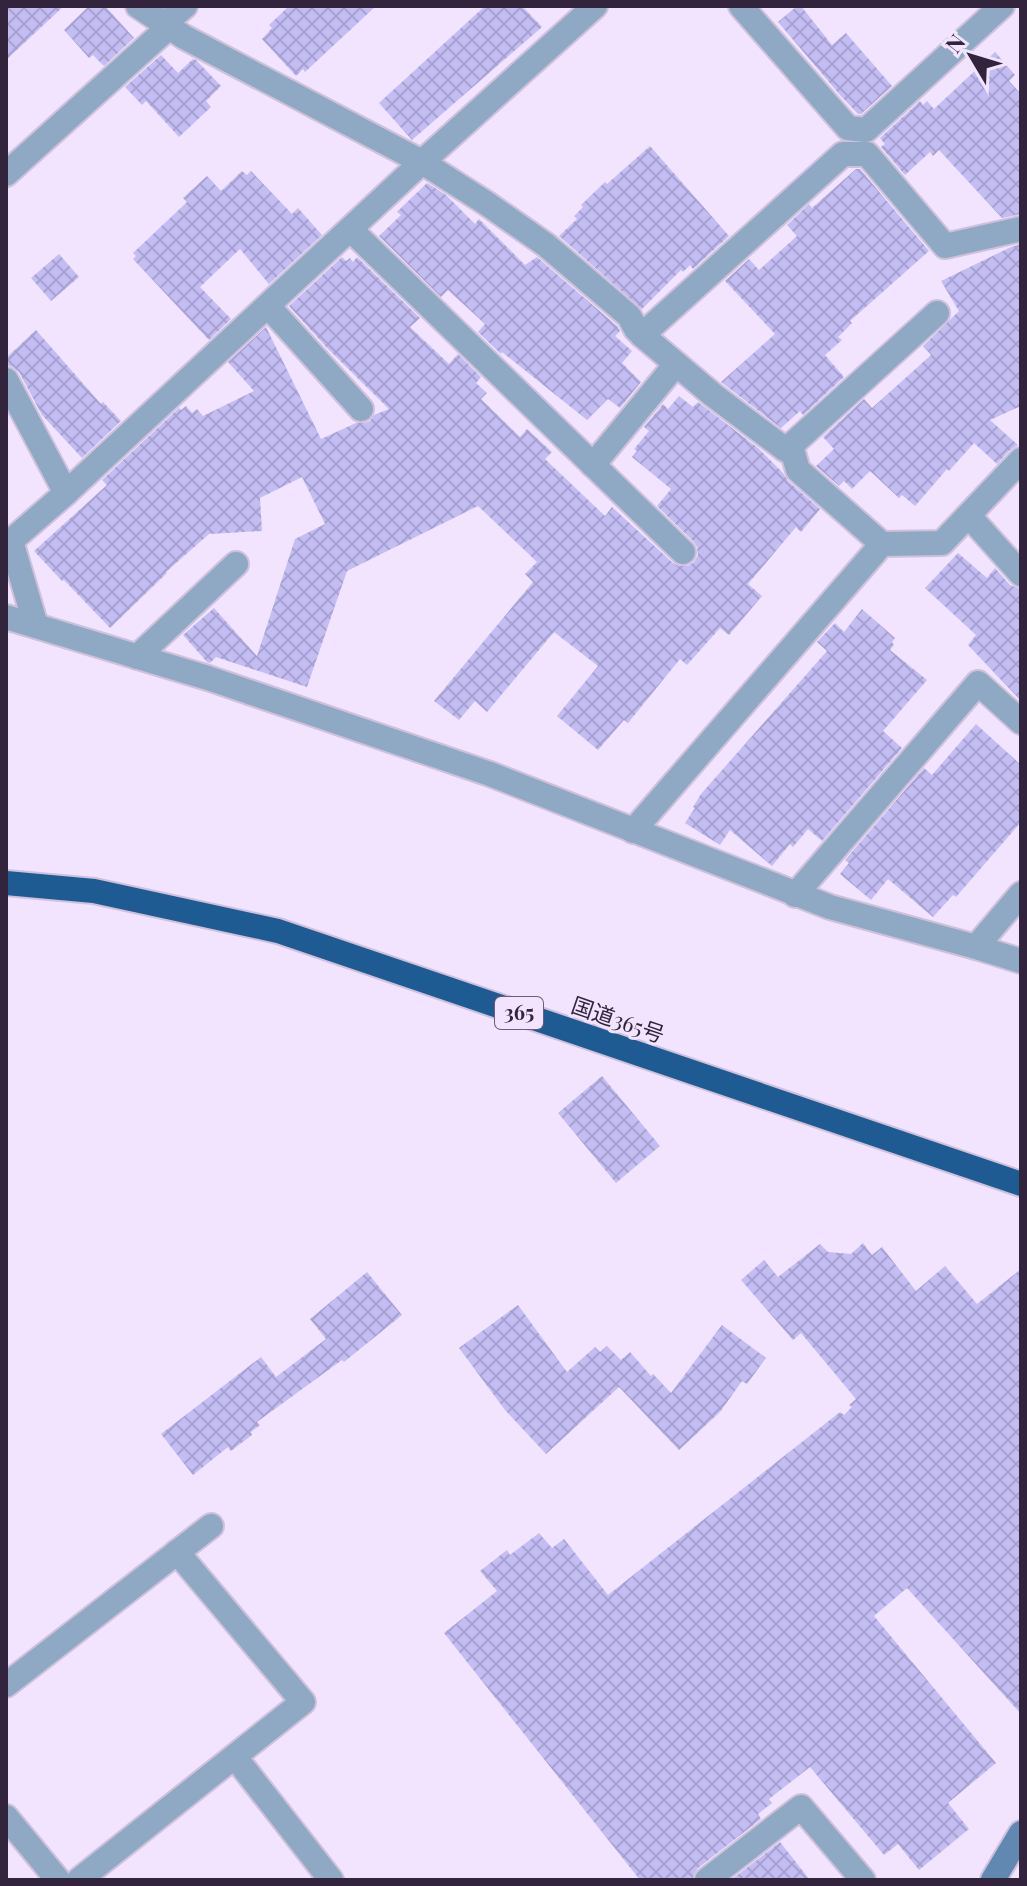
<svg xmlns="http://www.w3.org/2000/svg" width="1027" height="1886" viewBox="0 0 1027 1886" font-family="'Playfair Display','Noto Sans JP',serif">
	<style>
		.building { fill: url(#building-cross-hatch) }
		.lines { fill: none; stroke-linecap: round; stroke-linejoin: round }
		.street-casing { stroke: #cfc1db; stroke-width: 28 }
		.secondary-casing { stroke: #cfc1db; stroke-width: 28 }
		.highway-casing { stroke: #cfc1db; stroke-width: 28 }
		.street { stroke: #8fa9c4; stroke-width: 24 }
		.secondary { stroke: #6188b0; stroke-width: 24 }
		.highway { stroke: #1e5b93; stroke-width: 24 }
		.labels { text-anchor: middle; stroke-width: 6; stroke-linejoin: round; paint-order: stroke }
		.shield { fill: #f2e4fe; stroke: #6c5e77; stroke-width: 2 }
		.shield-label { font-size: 20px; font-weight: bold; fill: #32243d }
		.street-label { font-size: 22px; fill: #32243d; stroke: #f2e4fe }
	</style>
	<defs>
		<pattern id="building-cross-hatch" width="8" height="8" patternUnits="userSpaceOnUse" patternTransform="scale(2)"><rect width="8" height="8" fill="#c3bdf4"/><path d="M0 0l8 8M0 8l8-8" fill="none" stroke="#a8a2d2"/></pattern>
	</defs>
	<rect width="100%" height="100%" fill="#f2e4fe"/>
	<g class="building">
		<path d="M6,6h58l-58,54z"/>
		<path d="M89,6h16l29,32 -30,28 -11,-11 -4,3 -25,-28z"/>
		<path d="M289,6h87l-71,66 -2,-3 -7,7 -34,-37 10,-11 -3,-3z"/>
		<path d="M485,6h37l20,21 -130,113 -33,-37z"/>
		<path d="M797,6h4l31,39 14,-12 46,53 -31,28h-3l-18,-19 -62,-73z"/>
		<path d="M995,52l20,23 -6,6 12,13v120l-19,4 -63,-68 -6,6 -3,-4 -25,23 -24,-28 4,-3 -5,-6 40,-37 3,4 4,-4 7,8z"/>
		<path d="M161,55l17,18 15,-14 3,1 25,26 -15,15 5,6 -32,30 -33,-36 -4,4 -17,-18z"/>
		<path d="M650,146l79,90 -36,33 -3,-4 -7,7 -2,-2 -39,39 -83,-73 18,-17 -3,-3 9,-9 -2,-2 24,-23 2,2z"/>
		<path d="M856,169h4l69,82 -79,70 2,2 -14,14 4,3 -17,15 19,22 -41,38 -3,-4 -19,17 -60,-46 54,-48 -50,-53 24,-22 10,11 38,-34 -10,-11 22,-21 3,4z"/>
		<path d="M242,171l5,4 4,-4 41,43 6,-6 24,27 -53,49 -29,-35 -40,38 31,32 -22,21 -76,-81 3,-3 -3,-3 54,-51 -4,-4 24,-22 14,15z"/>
		<path d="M427,183l19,12 29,29 4,-5 46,46 12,-8 80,69 3,5 -5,5 17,15 -10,12 19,19 -21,26 -12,-9 -21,21 -85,-68 -1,2 -23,-22 7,-8 -37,-34 -7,7 -62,-61 22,-21 -4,-3z"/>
		<path d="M1021,244v162l-31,14 28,25 -8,5 -13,14 -23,-21 -25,28 -2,-2 -32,37 -13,-11 -3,3 -29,-27 -18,18 -8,-8 -5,5 -23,-20 18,-17 -11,-12 41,-38 8,9 59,-53 -8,-9 36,-35 -18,-30 70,-34z"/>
		<path d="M59,254l20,23 -28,24 -20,-23z"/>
		<path d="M342,257l4,4 4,-3 3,4 4,-5 63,61 -10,9 39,37 9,-10 23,23 -5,6 11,10 -6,6 39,38 7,-8 25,23 -7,7 60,57 7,-9 61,56 6,3h9l6,-4 4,-7 -1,-8 -4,-6 -36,-35 14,-17 -39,-32 5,-6 -3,-2 15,-18 -5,-4 19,-23 5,5 11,-13 14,11 5,-5 60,46 25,25 5,8 32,28 -19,23 -5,-5 -48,57 14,12 -33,39 -9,-7 -33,37 -7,-6 -52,64 -4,-3 -26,30 -41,-34 41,-50 -44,-34 -67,80 -12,-11 -16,19 -25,-19 99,-119 -8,-8 12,-12 -59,-56 -131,65 -40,116 -91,-30 -6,6 -3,-1 -24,-27 31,-27 43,48 38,-117 30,-15 -23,-47 -42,21 2,33 -53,3 -43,38 1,1 -57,55 -46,-48 -2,1 -28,-30 73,-66 -5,-5 77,-72 2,2 5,-4 6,7 5,-4 6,7 51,-25 -26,-29 38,-35 55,112 35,-16h9l5,-2 4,-6 15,-6 -62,-61 -38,-42z"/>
		<path d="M36,330l65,74 2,-2 18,19 -39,37 -40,-43 -23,-43 -6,-5 -7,-2v-7z"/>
		<path d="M958,553l29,25 8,-10 15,17 11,4v112l-53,-56 8,-10 -51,-47z"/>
		<path d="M862,609l33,29 -3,4 2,3 -4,5 37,30 -44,51 19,17 -80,93 -14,-12 -15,18 -3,-3 -18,22 -42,-36 -10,15 -35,-22 10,-15 -2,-1 8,-13 126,-143 -10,-9 18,-19 9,9z"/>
		<path d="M976,724l45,41v57l-65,75 -3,-2 -20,22 -45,-38 -17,21 -31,-26 9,-11 -4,-3 79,-92 8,7z"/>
		<path d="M602,1076l58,70 -44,37 -58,-70z"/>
		<path d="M863,1243l9,12 10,-8 34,44 29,-25 32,38 44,-35v445l-114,-126 -33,28 122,147 -48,40 21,26 -50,41 -21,-26 -14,11 -74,-88 -41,32 3,4 -14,11 3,5 -63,49 -4,6 -2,6h-52l-196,-247 53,-42 -17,-20 27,-21 3,5 29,-22 13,15 12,-9 44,56 232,-183 4,3 8,-8 -3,-2 7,-6 -55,-66 -8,7 -52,-60 23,-20 14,17 42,-33 8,8 23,2z"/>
		<path d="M367,1272l35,43 -58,47 -2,-2 -85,62 3,3 -9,7 1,3 -21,16 -3,-4 -35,28 -32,-41 100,-77 15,20 50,-38 -16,-20z"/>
		<path d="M518,1305l49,67 28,-25 5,5 7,-6 14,14 9,-8 21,24 2,-2 18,19 51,-68 44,33 -19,26 -5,-3 -22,31 -41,38 -60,-63 -73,67 -41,-44 -46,-62z"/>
		<path d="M780,1842l30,38h-79z"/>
	</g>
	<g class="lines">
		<defs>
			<g id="street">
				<path d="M138,6l46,31 238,125 64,41 60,42 83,71 7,13 6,6 71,60 73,55 151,-137"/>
				<path d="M741,6l107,122 18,2 136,-124"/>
				<path d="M164,24l21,-18"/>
				<path d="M6,174l163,-147"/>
				<path d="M351,230l332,322"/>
				<path d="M268,306l93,103"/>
				<path d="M642,335l201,-181h24l78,92 76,-17"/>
				<path d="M6,380l60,113"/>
				<path d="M791,446l7,24 84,74"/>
				<path d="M593,465l83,-101"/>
				<path d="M969,516l52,58"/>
				<path d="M6,617l202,61 282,96 340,133 146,40 45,14"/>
				<path d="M36,626l-25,-85 55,-48 356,-331 173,-156"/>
				<path d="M137,657l99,-93"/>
				<path d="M633,831l249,-287 60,-1 79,-83"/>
				<path d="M795,895l183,-212 43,39"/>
				<path d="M976,947l45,-53"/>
				<path d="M6,1685l205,-159"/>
				<path d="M235,1757l96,123"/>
				<path d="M6,1817l52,63"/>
				<path d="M79,1880l224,-178 -126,-150"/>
				<path d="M707,1880l94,-73 62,73"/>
			</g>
			<path id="secondary" d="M993,1880l28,-47"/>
			<path id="highway" d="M6,883l88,8 184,40 743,253"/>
		</defs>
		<use href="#street" class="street-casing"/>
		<use href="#secondary" class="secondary-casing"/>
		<use href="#highway" class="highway-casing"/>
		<use href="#street" class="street"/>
		<use href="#secondary" class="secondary"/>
		<use href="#highway" class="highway"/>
	</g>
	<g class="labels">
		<rect class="shield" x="495" y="997" width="48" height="32" rx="6"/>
		<g class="shield-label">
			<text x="519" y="1020">365</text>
		</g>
		<g class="street-label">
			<text transform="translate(618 1020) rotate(19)" y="8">国道365号</text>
		</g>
	</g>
	<rect width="1027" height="1886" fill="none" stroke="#32243d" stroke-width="16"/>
	<g transform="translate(971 56) rotate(308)" stroke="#f2e4fe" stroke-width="6" paint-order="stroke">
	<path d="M0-6L14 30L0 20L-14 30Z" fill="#32243d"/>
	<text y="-12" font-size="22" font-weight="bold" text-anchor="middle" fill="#32243d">N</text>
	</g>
</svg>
